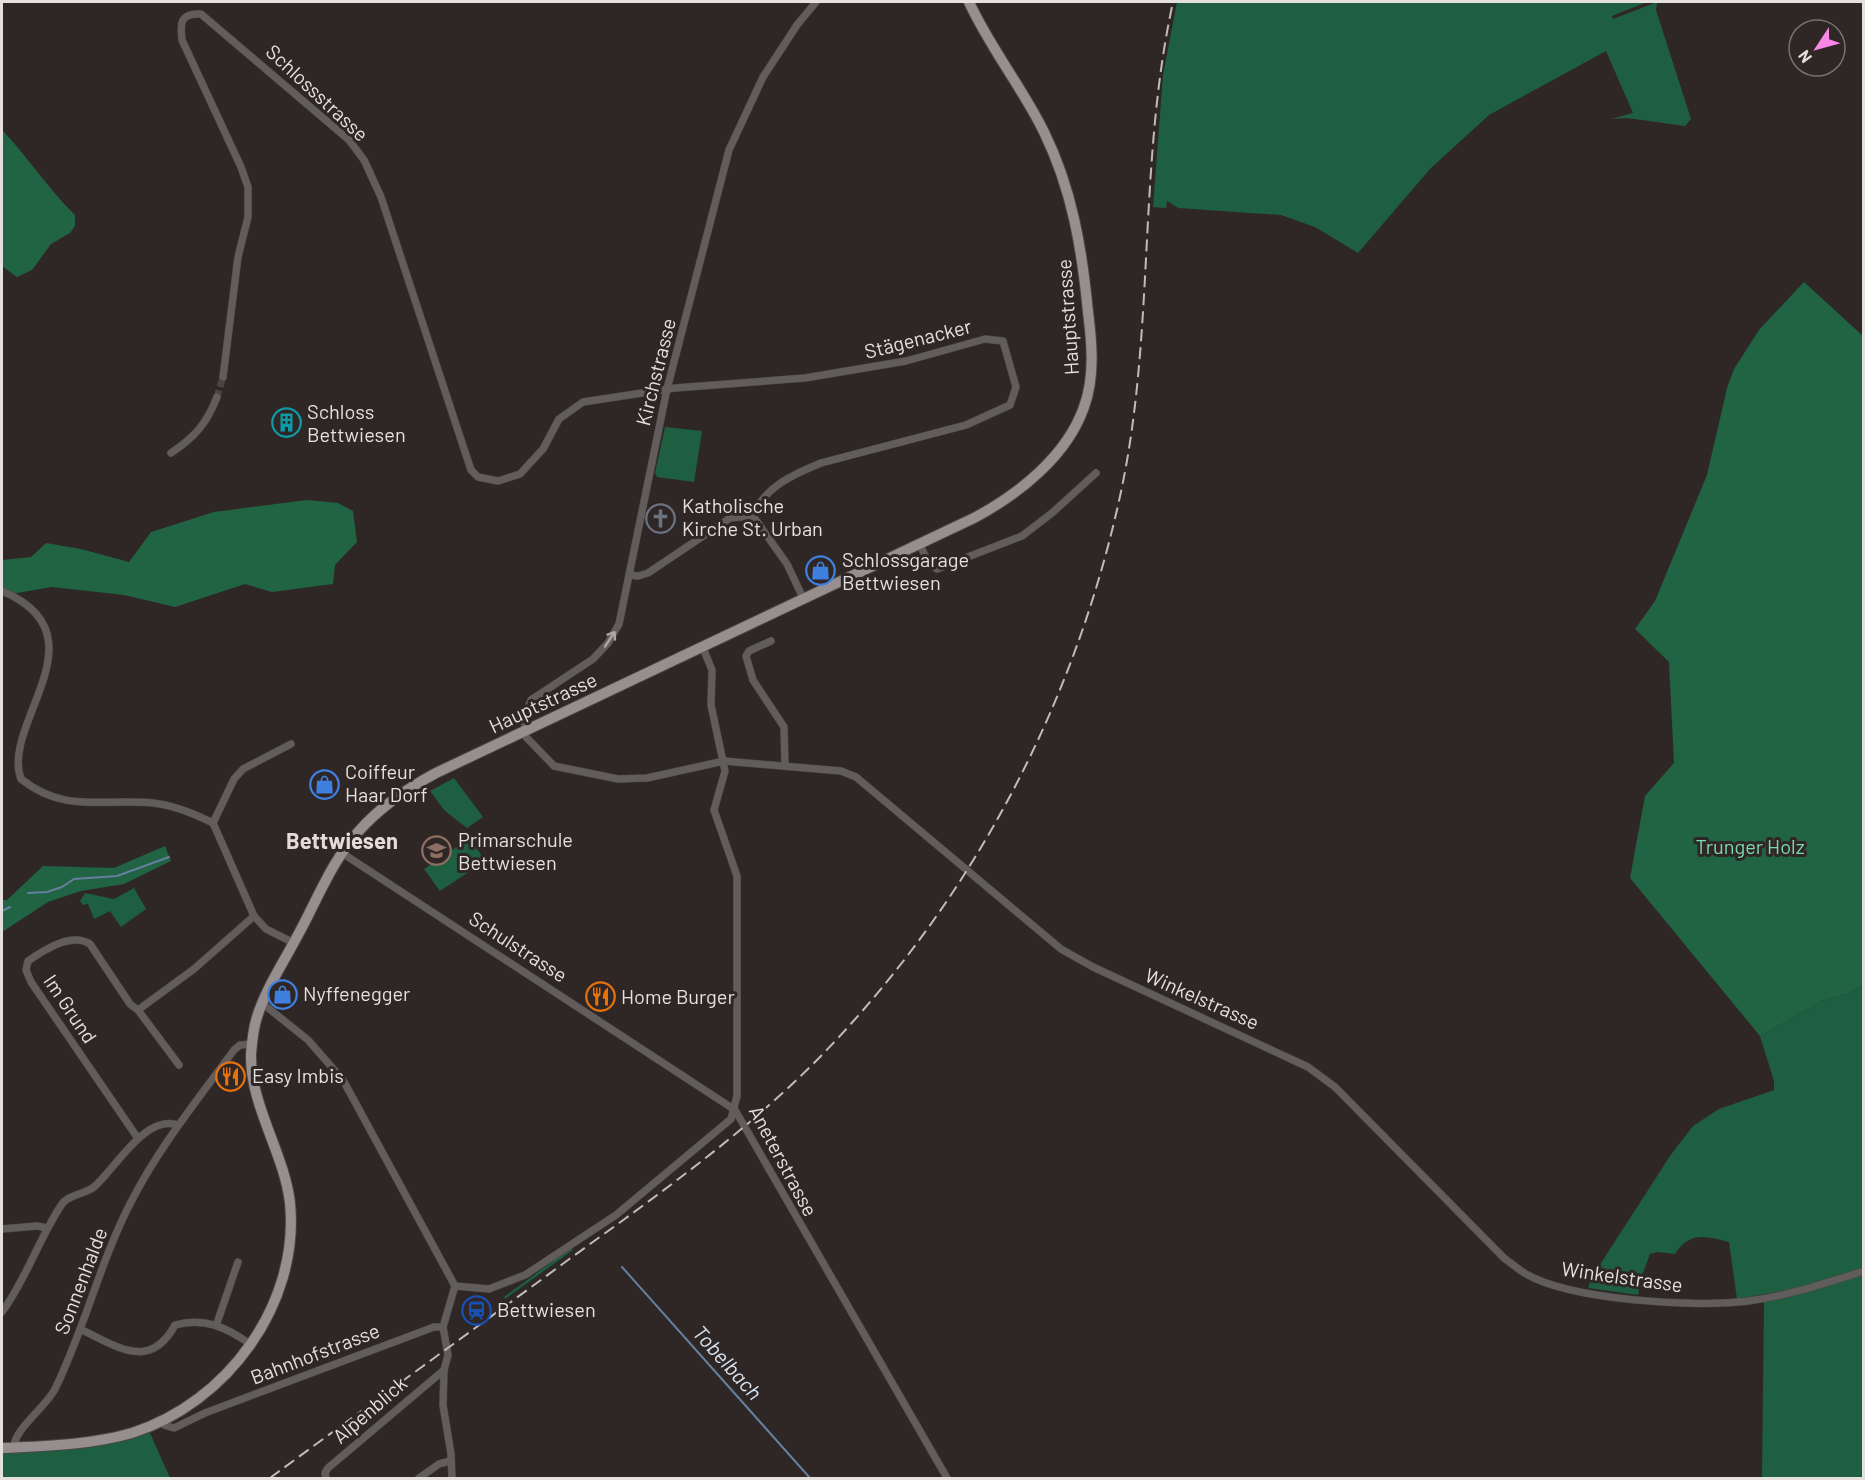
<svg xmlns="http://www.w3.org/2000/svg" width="1865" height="1480" viewBox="0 0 1865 1480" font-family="Barlow,sans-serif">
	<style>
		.green { fill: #1f5f41 }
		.forest { fill: #206444 }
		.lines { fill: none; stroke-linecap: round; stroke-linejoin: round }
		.stream { stroke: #667f9e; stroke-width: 2 }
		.minor-tunnel { stroke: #494341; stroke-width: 7; stroke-dasharray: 7 3.5; stroke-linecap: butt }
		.minor-casing { stroke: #4b4543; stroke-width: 8 }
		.primary-casing { stroke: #4b4543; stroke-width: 12 }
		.minor { stroke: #605d5c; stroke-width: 7 }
		.primary { stroke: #978f8f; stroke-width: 10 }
		.rail { stroke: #c0bcba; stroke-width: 2; stroke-dasharray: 12 6; stroke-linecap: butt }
		.oneway { stroke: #a9a5a4 }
		.labels { text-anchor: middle; stroke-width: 6; stroke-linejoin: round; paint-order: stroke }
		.street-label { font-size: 20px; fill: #e4e0de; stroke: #2e2725 }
		.poi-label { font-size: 20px; fill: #e4e0de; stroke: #2e2725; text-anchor: start }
		.park-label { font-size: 20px; fill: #7bdaa9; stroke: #2e2725 }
		.water-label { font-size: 21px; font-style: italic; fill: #d8e3f1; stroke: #2e2725 }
		.quarter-label { font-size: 22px; font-weight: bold; fill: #e5dbd8; stroke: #2e2725 }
	</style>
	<rect width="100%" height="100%" fill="#2e2725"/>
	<g class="green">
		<path d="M1177,2h470l-35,14 1,3 44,-17 -1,8 35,109 -6,7 -58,-8 -16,1 22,-6 -27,-62 -117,64 -59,54 -72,84 -43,-26 -34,-12 -103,-7 -11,-7 -1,7 -13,-1 10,-132z"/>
		<path d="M665,427l37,4 -8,51 -37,-5 -2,-4z"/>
		<path d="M454,778l29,39 -16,11 -22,-17 -15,-20z"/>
		<path d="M470,838l15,23 -45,30 -16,-22z"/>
		<path d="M134,888l12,21 -25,18 -11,-16 -16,8 -6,-15 -5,1 -3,-4 5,-8 29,6z"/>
		<path d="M1863,985v283l-69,21 -57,10 -8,-57c-22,-6 -40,-11 -54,12l-17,-2 -8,2 -9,24 -3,17 -50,-7 4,-11 78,-121 23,-30 26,-17 55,-19v-9l-14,-45 62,-35 24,-7z"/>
		<path d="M571,1248l2,2 -68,49 -1,-2z"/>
		<path d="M1863,1273v205h-101l2,-178z"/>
		<path d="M150,1433l20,45h-168v-24l90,-8z"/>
	</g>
	<g class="forest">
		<path d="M2,130c26,27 46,59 73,85v11l-5,7 -19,11 -19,26 -15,7 -15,-11z"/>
		<path d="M1804,282l59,54v649l-17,9 -24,7 -62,35 -130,-158 15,-82 29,-33 -5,-101 -34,-33 20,-28 52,-126 20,-87 7,-19 25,-39z"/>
		<path d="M307,500l31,3 15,8 4,31 -22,23 -2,19 -61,8 -27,-8 -70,23 -51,-12 -72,-8 -41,7 -9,-5v-29l29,-3 15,-14 35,6 48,13 22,-30 63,-20z"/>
		<path d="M165,846l6,15 -47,23 -43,7 -33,11 -46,30v-32h5l36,-34 71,2z"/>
	</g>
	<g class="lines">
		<g class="stream">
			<path d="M28,893l19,-1 15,-5 12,-8 43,-3 52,-19"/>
			<path d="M2,911l8,-4"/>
			<path d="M622,1267l188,211"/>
		</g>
		<path class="minor-tunnel" d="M217,397l6,-20"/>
		<defs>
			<g id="minor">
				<path d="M816,2l-19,23 -34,52 -34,73 -62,239 -48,235 -11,19 -15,16 -62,41 -7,17 2,20 28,29 64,13 29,-1 77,-17 117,10 15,6 205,172 32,18 215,100 27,20 169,171c7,5 15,12 22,16 45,26 170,34 222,27 39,-5 78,-18 116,-30"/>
				<path d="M223,377l15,-120 10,-40v-30l-7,-20 -59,-127c-2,-17 -2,-27 19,-26l148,126 15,20 17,37 90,273 7,7 20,4 22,-7 23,-25 16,-30 24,-17 92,-14 130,-10 101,-17 79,-22 18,2 13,46 -6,18 -44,20 -145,38c-27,11 -57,24 -68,53"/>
				<path d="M171,453c24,-16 36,-30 46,-56"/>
				<path d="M920,545l8,17 9,7 85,-33 30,-23 44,-40"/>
				<path d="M631,575l7,1 10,-3 82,-55 23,-2 34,48 17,36"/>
				<path d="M2,591c105,44 -2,133 19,188 44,35 82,19 132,24 19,2 42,11 60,20l41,93 12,13 28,14"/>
				<path d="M771,641l-22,10 -3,5 7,24 31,47 1,39"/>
				<path d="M213,823l21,-44 9,-10 48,-25"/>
				<path d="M342,853l393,257 212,368"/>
				<path d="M138,1010l41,55"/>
				<path d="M137,1137l-106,-155 -5,-12 2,-9c16,-11 43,-29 62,-17l40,60 8,6 56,-41 60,-53"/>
				<path d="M2,1229l35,-3 10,2"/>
				<path d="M455,1286l34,3 36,-14 91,-60 115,-96 6,-23v-220l-23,-66 11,-39 -14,-66 1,-35 -9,-22"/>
				<path d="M2,1312c25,-34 37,-74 60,-108 6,-9 23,-10 32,-17 22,-19 51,-73 84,-62"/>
				<path d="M217,1323l21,-61"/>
				<path d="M443,1327l5,28 -4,15 -1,35 8,49 1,24"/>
				<path d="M82,1330c36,17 68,41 93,-5 29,-8 51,2 75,19"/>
				<path d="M162,1421l2,4 10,3 31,-15 229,-86h9l12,-41 -112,-206 -35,-40 -46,-37"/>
				<path d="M14,1448c-1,-18 32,-41 41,-59 30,-61 45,-128 77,-189 28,-54 66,-101 102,-150l6,-5 12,-1"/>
				<path d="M326,1478l-1,-5 3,-5 116,-98"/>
				<path d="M419,1478l20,-14 11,-3"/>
			</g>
			<path id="primary" d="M2,1448c42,-2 89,-3 130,-15 95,-30 168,-129 158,-230 -6,-51 -40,-97 -39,-149 1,-12 2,-25 6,-37 9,-29 28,-57 42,-84 18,-33 33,-72 59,-101 21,-24 50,-44 78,-59l538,-255c45,-24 93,-62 110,-111 11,-30 8,-64 4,-95 -6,-63 -16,-123 -44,-180 -22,-45 -54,-84 -75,-130"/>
		</defs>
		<use href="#minor" class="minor-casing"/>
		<use href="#primary" class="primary-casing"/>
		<use href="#minor" class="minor"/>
		<use href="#primary" class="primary"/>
		<path class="rail" d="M270,1478c99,-73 199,-145 298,-218 87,-63 175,-125 251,-202 153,-157 258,-356 303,-571 33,-160 16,-326 51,-485"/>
	</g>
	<defs><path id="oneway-shaft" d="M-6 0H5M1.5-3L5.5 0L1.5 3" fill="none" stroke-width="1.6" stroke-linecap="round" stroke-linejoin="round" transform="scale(1.5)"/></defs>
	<use class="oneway" href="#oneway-shaft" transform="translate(610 639) rotate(-56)"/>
	<defs>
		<symbol id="building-ring" viewBox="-11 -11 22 22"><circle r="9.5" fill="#2e2725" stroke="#0f9aa8" stroke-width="1.5"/><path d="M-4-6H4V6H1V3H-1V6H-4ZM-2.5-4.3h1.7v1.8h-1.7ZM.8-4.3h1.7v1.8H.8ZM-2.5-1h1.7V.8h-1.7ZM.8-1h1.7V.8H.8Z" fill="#0f9aa8"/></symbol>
		<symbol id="church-ring" viewBox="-11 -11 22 22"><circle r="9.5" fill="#2e2725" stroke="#6b7280" stroke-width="1.5"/><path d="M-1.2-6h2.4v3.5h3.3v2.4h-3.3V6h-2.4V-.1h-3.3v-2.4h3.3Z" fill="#6b7280"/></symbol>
		<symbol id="shop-ring" viewBox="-11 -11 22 22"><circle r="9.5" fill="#2e2725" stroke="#3f7fe0" stroke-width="1.5"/><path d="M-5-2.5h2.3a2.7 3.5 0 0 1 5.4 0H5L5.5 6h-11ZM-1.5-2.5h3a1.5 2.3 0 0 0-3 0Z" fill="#3f7fe0"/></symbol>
		<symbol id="school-ring" viewBox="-11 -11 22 22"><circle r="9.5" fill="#2e2725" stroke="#8d6e63" stroke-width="1.5"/><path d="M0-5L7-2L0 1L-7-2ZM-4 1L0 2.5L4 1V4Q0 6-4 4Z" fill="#8d6e63"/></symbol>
		<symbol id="restaurant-ring" viewBox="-11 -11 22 22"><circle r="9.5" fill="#2e2725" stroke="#e8710a" stroke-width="1.5"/><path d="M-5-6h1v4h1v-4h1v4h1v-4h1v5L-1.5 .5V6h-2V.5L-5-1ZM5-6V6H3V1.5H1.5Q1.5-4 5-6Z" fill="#e8710a"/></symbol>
		<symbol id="station-ring" viewBox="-11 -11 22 22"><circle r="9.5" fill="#2e2725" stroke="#1a4fb4" stroke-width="1.5"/><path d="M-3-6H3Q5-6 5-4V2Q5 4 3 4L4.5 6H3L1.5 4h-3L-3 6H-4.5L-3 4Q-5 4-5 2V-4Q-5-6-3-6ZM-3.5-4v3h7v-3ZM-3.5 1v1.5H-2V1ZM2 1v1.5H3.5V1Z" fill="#1a4fb4"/></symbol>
	</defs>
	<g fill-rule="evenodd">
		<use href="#building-ring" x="270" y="406" width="33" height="33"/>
		<use href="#church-ring" x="644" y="502" width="33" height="33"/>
		<use href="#shop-ring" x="804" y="554" width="33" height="33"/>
		<use href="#shop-ring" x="308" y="768" width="33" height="33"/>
		<use href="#school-ring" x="420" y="834" width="33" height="33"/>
		<use href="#shop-ring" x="266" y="978" width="33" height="33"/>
		<use href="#restaurant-ring" x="584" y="980" width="33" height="33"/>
		<use href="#restaurant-ring" x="214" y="1060" width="33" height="33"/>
		<use href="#station-ring" x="460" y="1294" width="33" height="33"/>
	</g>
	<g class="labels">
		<g class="street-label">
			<text transform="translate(317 93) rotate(43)" y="7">Schlossstrasse</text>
			<text transform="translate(1068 317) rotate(-94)" y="7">Hauptstrasse</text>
			<text transform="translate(918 339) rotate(-14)" y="7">Stägenacker</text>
			<text transform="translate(656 372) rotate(-76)" y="7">Kirchstrasse</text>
			<text transform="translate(543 703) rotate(-25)" y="7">Hauptstrasse</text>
			<text transform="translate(518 947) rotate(33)" y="7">Schulstrasse</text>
			<text transform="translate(1202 999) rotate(24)" y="7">Winkelstrasse</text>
			<text transform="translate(70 1009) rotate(56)" y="7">Im Grund</text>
			<text transform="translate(783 1161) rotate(62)" y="7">Aneterstrasse</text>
			<text transform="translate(1622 1277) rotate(8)" y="7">Winkelstrasse</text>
			<text transform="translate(81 1281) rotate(-69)" y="7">Sonnenhalde</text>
			<text transform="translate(315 1354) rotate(-21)" y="7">Bahnhofstrasse</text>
			<text transform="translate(370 1410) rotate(-41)" y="7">Alpenblick</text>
		</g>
		<g class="poi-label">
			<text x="307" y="419">Schloss<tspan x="307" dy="23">Bettwiesen</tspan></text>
			<text x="682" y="513">Katholische<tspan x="682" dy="23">Kirche St. Urban</tspan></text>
			<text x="842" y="567">Schlossgarage<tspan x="842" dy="23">Bettwiesen</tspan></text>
			<text x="345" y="779">Coiffeur<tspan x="345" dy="23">Haar Dorf</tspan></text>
			<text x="458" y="847">Primarschule<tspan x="458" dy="23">Bettwiesen</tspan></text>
			<text x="303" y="1001">Nyffenegger</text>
			<text x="621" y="1004">Home Burger</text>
			<text x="252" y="1083">Easy Imbis</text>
			<text x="497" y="1317">Bettwiesen</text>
		</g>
		<g class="park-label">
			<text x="1750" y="854">Trunger Holz</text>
		</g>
		<g class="water-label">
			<text transform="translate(727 1363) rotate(48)" y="7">Tobelbach</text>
		</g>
		<g class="quarter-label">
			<text x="342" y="849">Bettwiesen</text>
		</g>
	</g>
	<rect width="1865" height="1480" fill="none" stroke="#e4e0de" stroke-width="6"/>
	<g transform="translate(1817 48) rotate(234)"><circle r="28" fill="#2e2725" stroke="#77716f" stroke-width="1.5"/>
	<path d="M0-4.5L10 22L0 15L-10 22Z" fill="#f987e8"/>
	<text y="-9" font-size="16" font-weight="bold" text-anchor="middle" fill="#e4e0de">N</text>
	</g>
</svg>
